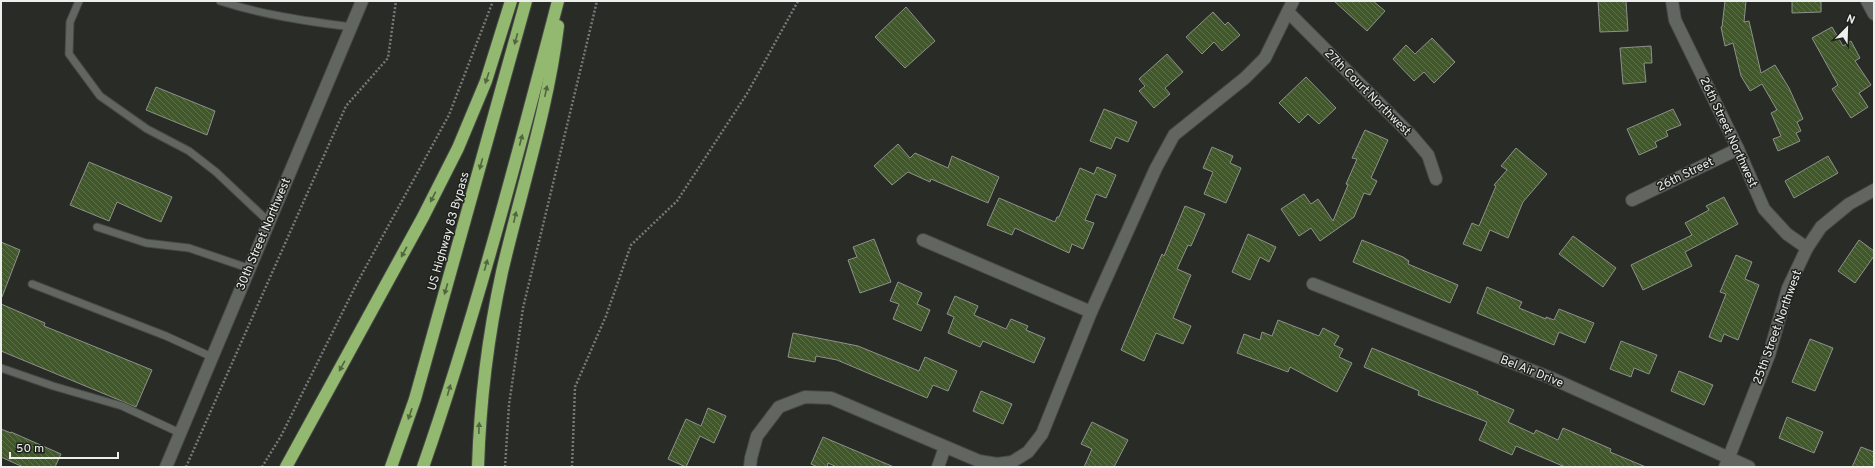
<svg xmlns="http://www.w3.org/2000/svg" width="1875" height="468" viewBox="0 0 1875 468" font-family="Overpass,sans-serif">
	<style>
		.building { fill: url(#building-back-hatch); stroke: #8e918b }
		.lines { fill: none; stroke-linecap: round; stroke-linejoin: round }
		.lane-casing { stroke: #464844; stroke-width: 9 }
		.street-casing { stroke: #464844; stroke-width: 14 }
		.highway-casing { stroke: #464844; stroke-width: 14 }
		.path { stroke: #767975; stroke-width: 2.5; stroke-dasharray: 2 2; stroke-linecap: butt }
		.lane { stroke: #626660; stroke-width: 7 }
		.street { stroke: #626660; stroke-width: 12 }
		.highway { stroke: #93b86f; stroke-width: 12 }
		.oneway { fill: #536541 }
		.labels { text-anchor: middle; stroke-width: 3; stroke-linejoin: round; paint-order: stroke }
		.street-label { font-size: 12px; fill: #edefec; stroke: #1e211c }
	</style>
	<defs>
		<pattern id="building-back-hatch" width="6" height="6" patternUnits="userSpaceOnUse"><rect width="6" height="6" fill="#41582a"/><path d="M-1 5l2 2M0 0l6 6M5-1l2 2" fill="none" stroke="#5d7049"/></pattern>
	</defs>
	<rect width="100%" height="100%" fill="#282b26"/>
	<g class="building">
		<path d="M1334,1h39l12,10 -18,20z"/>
		<path d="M1598,1h28l2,30 -28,1z"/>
		<path d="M1725,1h21l-2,21 5,-1 12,52 14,-8 14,23 14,31 -6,3 4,9 -5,2 4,8 -22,10 -5,-12 8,-3 -10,-23 6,-3 -15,-26 -12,7 -9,-15 -8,-33 -8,3 -4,-19h1z"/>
		<path d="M1792,1h29v11l-29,1z"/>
		<path d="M906,7l29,34 -30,27 -30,-31z"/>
		<path d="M1213,12l12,13 3,-3 12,13 -18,16 -8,-9 -12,12 -16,-17z"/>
		<path d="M1832,27l11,19 8,-5 9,17 -5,3 16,24 -12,8 9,14 -17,11 -19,-29 6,-4 -26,-47z"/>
		<path d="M1432,38l23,24 -21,21 -10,-11 -10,9 -21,-22 13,-14 9,9z"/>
		<path d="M1651,46l1,17h-8l2,19 -23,2 -3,-36z"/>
		<path d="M1167,54l16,18 -18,16 5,6 -16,14 -15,-17 6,-5 -6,-7z"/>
		<path d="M1306,77l30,31 -17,16 -11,-10 -9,9 -20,-20z"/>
		<path d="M156,87l59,24 -8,24 -61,-25z"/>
		<path d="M1104,109l33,13 -9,20 -12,-5 -5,12 -21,-8z"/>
		<path d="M1673,109l8,16 -15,6 2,5 -13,6 2,5 -18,8 -12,-26z"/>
		<path d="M1365,130l23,10 -17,38 6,3 -7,14 -6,-2 -10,24 -34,24 -9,-13 -12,8 -18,-27 23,-15 7,10 7,-5 15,22 15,-36 -2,-1 11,-25 -5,-1z"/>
		<path d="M898,144l12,14 5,-5 33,15 4,-12 47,21 -11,26 -57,-24 -1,3 -22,-10 -16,13 -18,-19z"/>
		<path d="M1212,147l21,9 -3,7 11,5 -15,35 -22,-9 9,-22 -10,-4z"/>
		<path d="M1516,148l31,26 -24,28 -15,36 -18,-8 -9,21 -18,-7 9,-21 7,3 17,-40 -2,-1 13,-15 -6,-4z"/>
		<path d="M1828,156l10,17 -44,25 -9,-17z"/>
		<path d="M89,162l83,35 -11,25 -44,-20 -8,19 -39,-16z"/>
		<path d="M1097,167l19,8 -10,23 -10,-4 -11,26 9,3 -11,26 -11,-5 -3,9 -54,-25 -3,7 -25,-10 12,-27 56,24 2,-5h2l21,-49 14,6z"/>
		<path d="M1724,197l14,27 -53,28 7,14 -49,24 -12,-25 61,-30 -7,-12 24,-13 -3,-4z"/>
		<path d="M1185,206l20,8 -14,32 -3,-1 -11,24 14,6 -18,43 18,8 -8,18 -27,-11 -12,28 -23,-11 41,-96 2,2z"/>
		<path d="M1248,234l28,13 -7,15 -9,-5 -10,23 -18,-8z"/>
		<path d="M1573,236l43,32 -13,19 -44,-33z"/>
		<path d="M874,239l17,43 -31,11 -12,-33 9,-3 -4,-10z"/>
		<path d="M1362,240l41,17 6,4 -1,3 50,21 -8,18 -97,-41z"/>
		<path d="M1859,240l15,11v5l-19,27 -17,-12z"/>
		<path d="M1,242l19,8 -18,47h-1z"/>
		<path d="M1736,255l16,7 -7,17 14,6 -21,55 -14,-6 -3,8 -12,-5 17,-43 -6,-2z"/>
		<path d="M898,282l24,11 -5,11 13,6 -9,21 -28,-12 6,-15 -9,-3z"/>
		<path d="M1487,287l35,15 -3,6 27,11v-2l8,3 5,-11 35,14 -9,20 -26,-11 -5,13 -77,-32z"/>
		<path d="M955,296l23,10 -4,9 32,14 5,-10 17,7 -2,4 19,8 -11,25 -51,-22 -3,6 -32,-14 6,-16 -7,-3z"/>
		<path d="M1,304l44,19 -1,3 108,44 -16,37 -135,-56z"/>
		<path d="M1278,320l41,16 4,-8 16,8 -5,9 9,4 -4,8 13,6 -15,29 -47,-25 -2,5 -51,-19 7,-19 16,6 2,-8 10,4z"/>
		<path d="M793,333l65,13 61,25 6,-14 32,14 -9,20 -15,-6 -6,13 -90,-38 -21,-4 -1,6 -27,-5z"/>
		<path d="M1810,339l23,9 -18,43 -23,-9z"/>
		<path d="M1621,341l36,14 -8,19 -15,-6 -3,9 -21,-8z"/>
		<path d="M1372,348l106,44 -1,2 37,16 -6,12 26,12 2,-4 22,10 5,-12 48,21 -1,3 36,15h-81l-49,-21 -4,9 -33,-15 8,-18 -69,-27 1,-4 -55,-24z"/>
		<path d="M1679,371l34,14 -9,20 -33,-14z"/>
		<path d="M981,391l31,13 -9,20 -30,-13z"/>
		<path d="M708,408l18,8 -12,27 -14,-7 -14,31 -18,-8 18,-40 15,7z"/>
		<path d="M1787,417l36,15 -9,21 -35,-15z"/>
		<path d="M1092,422l36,18 -14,27h-30l8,-18 -11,-5z"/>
		<path d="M1,429l10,4v-1l50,22 -6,13h-32l-22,-10z"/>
		<path d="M823,437l71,30h-57l-9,-4 -1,4h-9l-7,-3z"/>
		<path d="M1861,447l13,5v15h-22z"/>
	</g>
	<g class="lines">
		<defs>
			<g id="lane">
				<path d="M79,1l-9,21 -1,32 31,42 47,33 42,22 27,21 52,49"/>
				<path d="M220,1c43,14 86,20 131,26"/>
				<path d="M97,227l49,16 43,5 59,20"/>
				<path d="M32,284l134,52 46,21"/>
				<path d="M1,368l52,18 69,20 58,27"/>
			</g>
			<g id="street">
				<path d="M1672,1l3,19 63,129 26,60 23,25 20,14"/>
				<path d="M1867,1l7,13"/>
				<path d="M1288,12l123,123 17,20 8,24"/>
				<path d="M1632,200l106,-51"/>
				<path d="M923,240l168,72"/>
				<path d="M1313,284l238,94 198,89"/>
				<path d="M166,467l196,-466"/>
				<path d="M750,467l1,-9 6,-22 22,-29 26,-10 26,1 148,63 18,3 15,-2 16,-10 14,-18 49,-122 65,-144 18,-33 71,-57 20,-20 28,-57"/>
				<path d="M938,467l7,-20"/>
				<path d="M1725,467l44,-112 19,-67 19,-40 14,-21 28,-23 25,-14"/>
			</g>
			<g id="highway">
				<path d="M286,467l137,-250 35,-69 28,-67 25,-80"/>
				<path d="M391,467l24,-68 111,-398"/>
				<path d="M423,467c53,-152 94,-310 135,-466"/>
				<path d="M478,467c2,-66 10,-131 24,-195 19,-82 46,-163 56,-246"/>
			</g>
		</defs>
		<use href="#lane" class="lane-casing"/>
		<use href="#street" class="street-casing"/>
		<use href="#highway" class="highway-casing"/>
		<g class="path">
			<path d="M186,467l160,-361 42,-48 8,-57"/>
			<path d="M262,467l19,-31 76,-153 92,-168 44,-114"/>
			<path d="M505,467l4,-62 14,-97 74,-307"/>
			<path d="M572,467l3,-80 31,-71 25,-71 46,-44 71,-109 50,-91"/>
		</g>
		<use href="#lane" class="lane"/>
		<use href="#street" class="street"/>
		<use href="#highway" class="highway"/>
	</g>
	<defs><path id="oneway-solid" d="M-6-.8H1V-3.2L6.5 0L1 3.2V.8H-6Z"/></defs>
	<g class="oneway">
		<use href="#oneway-solid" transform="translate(516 39) rotate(105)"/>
		<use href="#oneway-solid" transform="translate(487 78) rotate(109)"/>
		<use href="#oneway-solid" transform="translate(546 91) rotate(-78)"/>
		<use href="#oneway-solid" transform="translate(521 140) rotate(-75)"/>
		<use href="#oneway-solid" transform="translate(481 164) rotate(105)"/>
		<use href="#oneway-solid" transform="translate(433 197) rotate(117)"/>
		<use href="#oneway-solid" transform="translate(515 217) rotate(-77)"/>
		<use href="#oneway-solid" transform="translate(404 252) rotate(119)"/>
		<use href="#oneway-solid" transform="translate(486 265) rotate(-74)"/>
		<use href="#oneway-solid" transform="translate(446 289) rotate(106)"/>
		<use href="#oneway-solid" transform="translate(342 366) rotate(119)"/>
		<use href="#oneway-solid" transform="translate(449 390) rotate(-74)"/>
		<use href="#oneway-solid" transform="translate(410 414) rotate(109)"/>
		<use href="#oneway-solid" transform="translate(479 428) rotate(-88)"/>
	</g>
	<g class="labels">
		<g class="street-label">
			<text transform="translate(1368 92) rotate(45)" y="4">27th Court Northwest</text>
			<text transform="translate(1729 132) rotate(65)" y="4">26th Street Northwest</text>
			<text transform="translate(1685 174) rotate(-26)" y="4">26th Street</text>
			<text transform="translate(448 231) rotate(-74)" y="4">US Highway 83 Bypass</text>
			<text transform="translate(263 234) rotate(-67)" y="4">30th Street Northwest</text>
			<text transform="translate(1777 327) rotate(-70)" y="4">25th Street Northwest</text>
			<text transform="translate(1532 371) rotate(22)" y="4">Bel Air Drive</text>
		</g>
	</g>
	<rect width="1875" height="468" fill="none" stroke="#edefec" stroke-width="4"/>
	<g transform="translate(1847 28) rotate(23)" stroke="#1e211c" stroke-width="3" paint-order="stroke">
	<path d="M0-3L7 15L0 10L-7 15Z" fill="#edefec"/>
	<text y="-6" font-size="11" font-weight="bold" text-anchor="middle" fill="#edefec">N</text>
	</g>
	<path d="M10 452v6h108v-6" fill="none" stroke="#edefec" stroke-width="2"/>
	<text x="16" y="452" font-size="12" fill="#edefec" stroke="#1e211c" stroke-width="3" paint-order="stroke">50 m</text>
</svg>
